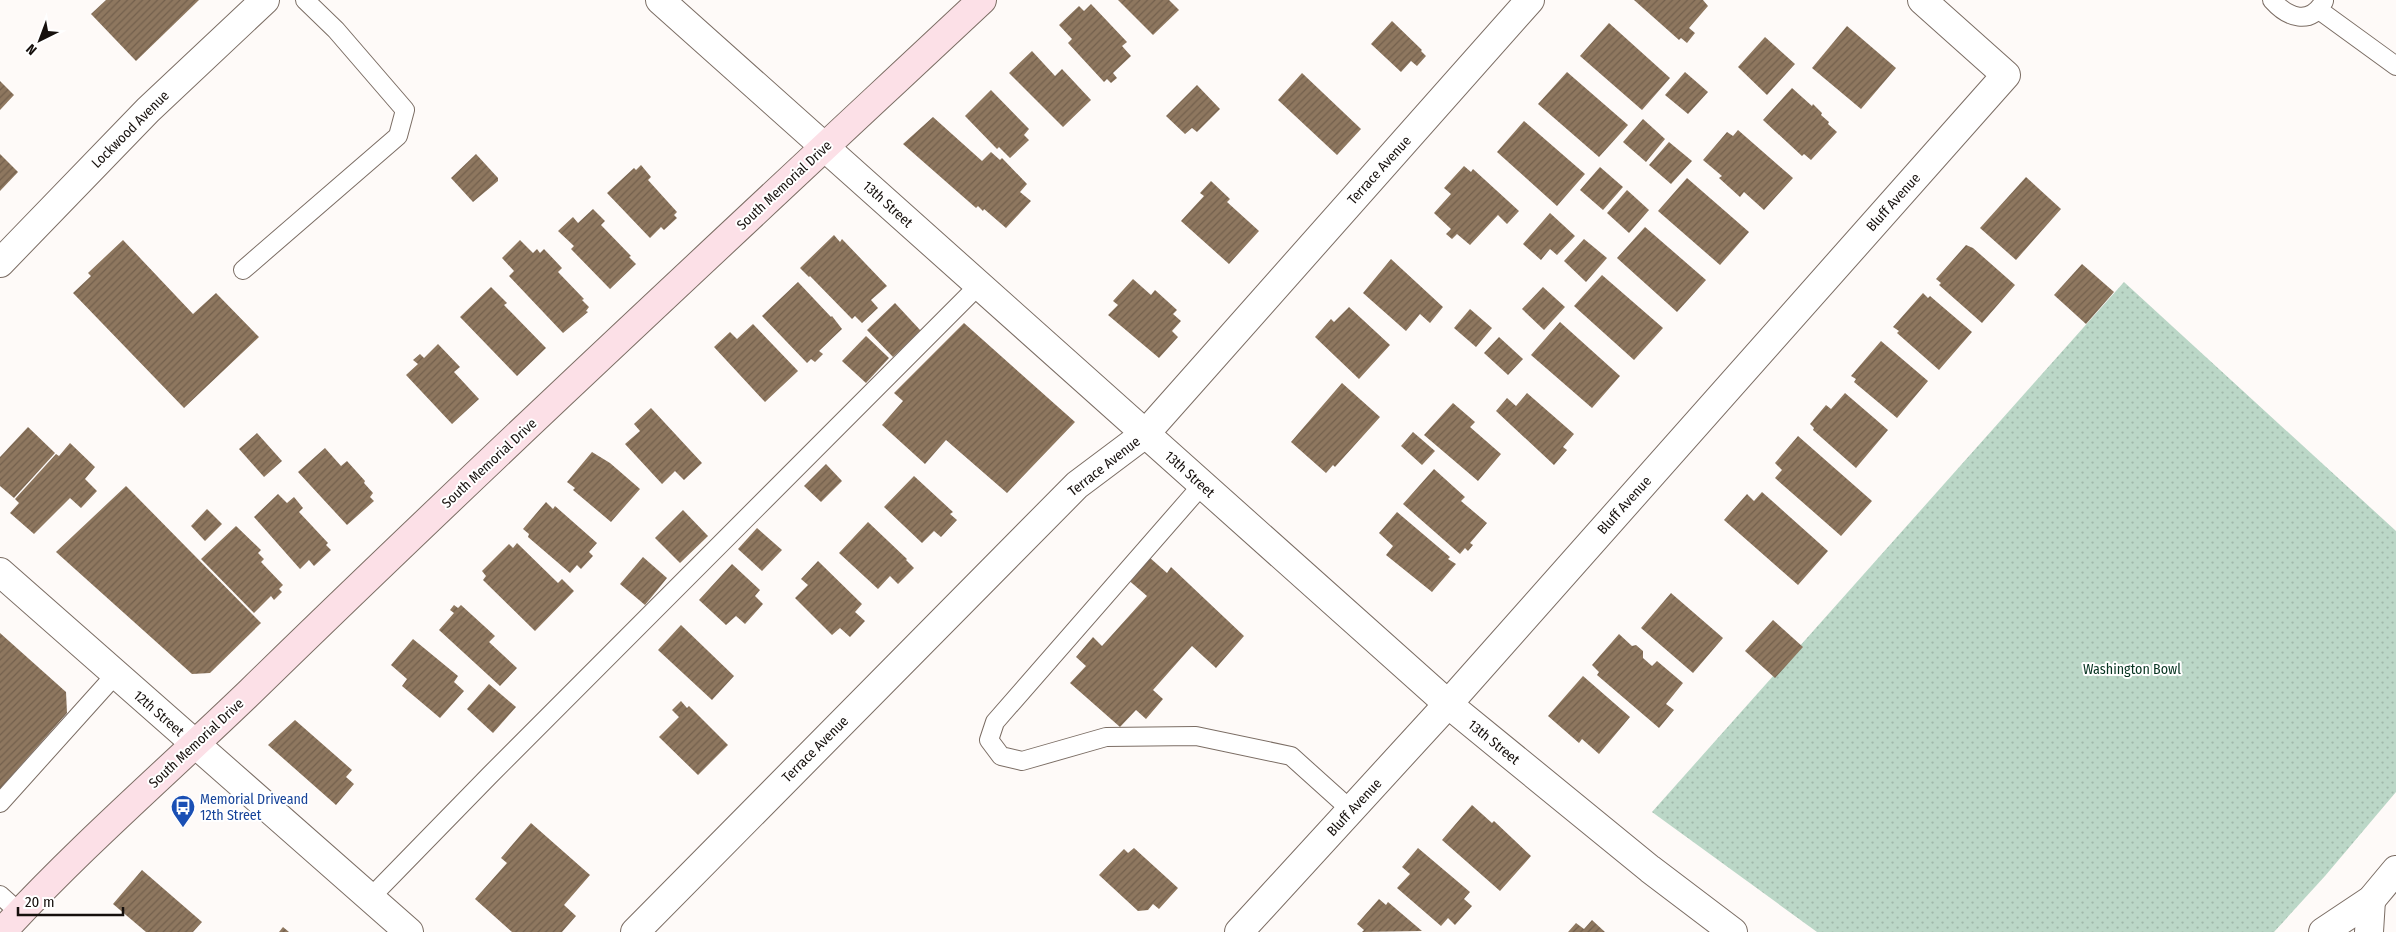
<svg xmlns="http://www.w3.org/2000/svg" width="2396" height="932" viewBox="0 0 2396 932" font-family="'Fira Sans Condensed',sans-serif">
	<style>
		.park { fill: url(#park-dots) }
		.building { fill: url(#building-hatch) }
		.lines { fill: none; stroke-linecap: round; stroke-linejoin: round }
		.service-casing { stroke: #7b6d64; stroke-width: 20 }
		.minor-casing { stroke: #7b6d64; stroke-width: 30 }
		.tertiary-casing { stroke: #7b6d64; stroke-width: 30 }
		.secondary-casing { stroke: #7b6d64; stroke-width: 30 }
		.service { stroke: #fff; stroke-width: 18 }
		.minor { stroke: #fff; stroke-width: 28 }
		.tertiary { stroke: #fff; stroke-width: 28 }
		.secondary { stroke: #fce0e7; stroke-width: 28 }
		.labels { text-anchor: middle; stroke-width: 4; stroke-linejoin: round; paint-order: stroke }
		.street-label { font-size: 14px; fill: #16100d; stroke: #fff }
		.park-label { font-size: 14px; fill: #073421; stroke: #fff }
		.transit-label { font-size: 14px; fill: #164399; stroke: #fff; text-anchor: start }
	</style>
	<defs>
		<pattern id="park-dots" width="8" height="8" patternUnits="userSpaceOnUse" patternTransform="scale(1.25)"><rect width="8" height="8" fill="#bbd7c7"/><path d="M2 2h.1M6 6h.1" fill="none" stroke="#a0b8aa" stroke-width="1.8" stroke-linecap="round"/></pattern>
		<pattern id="building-hatch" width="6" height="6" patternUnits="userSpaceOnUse" patternTransform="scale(1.25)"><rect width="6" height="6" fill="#8e775f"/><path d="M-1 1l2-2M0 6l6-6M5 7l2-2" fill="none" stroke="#73604d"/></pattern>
	</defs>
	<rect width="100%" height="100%" fill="#fefaf8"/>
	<path class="park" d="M2124,282l272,249v261l-71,84 -51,56h-457l-165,-120z"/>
	<g class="building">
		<path d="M106,0h93l-63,61 -45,-47z"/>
		<path d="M1118,0h51l10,10 -26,25z"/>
		<path d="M1634,0h69l5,6 -19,22 6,5 -8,10 -6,-5 -2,2z"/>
		<path d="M1091,4l36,38 -5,4 9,10 -18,17 4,5 -6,5 -4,-4 -3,3 -36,-39 4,-4 -13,-14 20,-19 5,5z"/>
		<path d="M1392,21l30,29 -1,1 5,5 -9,10 -6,-5 -10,11 -30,-28z"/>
		<path d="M1609,23l61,55 -28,32 -62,-54z"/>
		<path d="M1847,26l49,42 -35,41 -49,-41z"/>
		<path d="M1765,37l30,27 -28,31 -29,-28z"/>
		<path d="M1032,51l23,25 7,-7 29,31 -28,27 -54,-54z"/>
		<path d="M1567,72l61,53 -29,32 -61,-53z"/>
		<path d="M1685,72l23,20 -20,22 -23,-19z"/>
		<path d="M1302,73l59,56 -24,26 -59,-55z"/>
		<path d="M0,81l14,14 -14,15z"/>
		<path d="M1197,85l23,24 -23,23 -5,-4 -7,6 -19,-18z"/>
		<path d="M1792,88l20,18 1,-2 9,9 -1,2 8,7 -1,2 9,8 -26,28 -7,-6 -2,2 -39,-36z"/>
		<path d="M991,90l38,39 -5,6 5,5 -19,18 -11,-11 -2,2 -32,-33z"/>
		<path d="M933,117l49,44 9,-9 9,8 2,-2 25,26 -7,8 11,9 -25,27 -22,-19 -1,2 -5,-5 -2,2 -73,-64z"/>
		<path d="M1643,119l22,20 -19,23 -23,-20z"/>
		<path d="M1524,121l61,53 -28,32 -60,-54z"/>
		<path d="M1738,130l55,48 -29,32 -20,-18 -4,5 -21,-19 3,-2 -19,-16 24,-28 6,4z"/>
		<path d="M1669,142l23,19 -21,23 -22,-19z"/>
		<path d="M0,154l18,18 -18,19z"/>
		<path d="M476,154l22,24v3l-25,21 -22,-24z"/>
		<path d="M641,165l10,12 -3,3 29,32 -3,3 3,3 -13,12 -3,-3 -11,11 -43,-45 27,-25 2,2z"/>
		<path d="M1464,166l7,6 2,-3 46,42 -12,13 -9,-9 -28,30 -13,-11 -5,5 -6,-5 5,-5 -17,-16 17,-19 -7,-6z"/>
		<path d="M1600,167l23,20 -20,23 -23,-20z"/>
		<path d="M2026,177l35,32 -45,51 -36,-32z"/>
		<path d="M1687,178l62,54 -29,33 -62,-54z"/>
		<path d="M1211,181l19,18 -3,3 32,29 -30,33 -48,-43 23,-25 -4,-3z"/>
		<path d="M1627,190l22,20 -20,23 -22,-20z"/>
		<path d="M593,209l12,12 -4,4 30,31 -2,1 7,7 -26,25 -39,-40 3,-3 -16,-15 15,-14 5,6z"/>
		<path d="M1550,213l25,23 -18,19 -7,-6 -9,11 -18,-16z"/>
		<path d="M1645,227l61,53 -29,32 -60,-54z"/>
		<path d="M834,235l6,7 2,-3 45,47 -16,14 7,8 -16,15 -7,-7 -3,3 -42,-43 -1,1 -9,-9z"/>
		<path d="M1584,239l23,19 -21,24 -22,-21z"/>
		<path d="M123,240l70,74 23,-21 43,44 -75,71 -111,-115 18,-17 -3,-3z"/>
		<path d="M520,240l13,13 4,-4 3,4 4,-4 18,19 -4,4 26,27 -2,1 7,7 -3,4 2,1 -25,21 -54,-57 5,-5 -12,-13z"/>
		<path d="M1966,245l7,3 42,37 -33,38 -43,-38 2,-2 -5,-4z"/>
		<path d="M1391,259l52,48 -13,16 -10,-9 -14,17 -43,-38z"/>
		<path d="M2082,264l32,28 -28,32 -32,-29z"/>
		<path d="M1602,275l61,53 -29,32 -60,-54z"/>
		<path d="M1133,279l18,16 4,-5 22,20 -4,4 8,7 -9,10 6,6 -19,21 -51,-43 10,-10 -5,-4z"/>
		<path d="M798,282l33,35 1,-1 10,13 -23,22 4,3 -8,8 -4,-3 -4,4 -45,-47z"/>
		<path d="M491,287l16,16 -3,2 42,43 -29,28 -57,-59z"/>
		<path d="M1543,287l22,20 -21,23 -22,-21z"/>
		<path d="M1923,293l5,5 2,-2 42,36 -33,38 -42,-37 2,-2 -6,-4z"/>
		<path d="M895,303l26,28 -28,26 -26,-27z"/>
		<path d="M1349,307l41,38 -31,34 -44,-42 16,-18 3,3z"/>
		<path d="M1470,309l22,19 -16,19 -22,-19z"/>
		<path d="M1560,322l60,54 -28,32 -61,-53z"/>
		<path d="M964,323l111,99 -68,71 -61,-53 -21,24 -43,-39 21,-24 -9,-8z"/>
		<path d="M753,324l45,47 -33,31 -51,-55 16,-15 7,7z"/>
		<path d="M866,336l23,22 -23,25 -24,-22z"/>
		<path d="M1499,337l24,22 -15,16 -24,-22z"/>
		<path d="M1881,341l47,40 -31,37 -43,-36 2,-3 -5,-3z"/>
		<path d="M438,344l22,23 -6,5 25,27 -27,25 -46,-49 12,-11 -5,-4 7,-6 4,4z"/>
		<path d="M1342,383l38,34 -45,50 -2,-2 -7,8 -35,-31z"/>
		<path d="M1527,393l47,41 -11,13 4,3 -13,15 -58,-54 11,-13 9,8z"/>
		<path d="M1845,393l43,37 -32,38 -43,-38 1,-2 -4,-4 16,-19 5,4z"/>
		<path d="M1453,403l22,19 -5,5 31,27 -23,27 -54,-46z"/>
		<path d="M651,408l51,55 -18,17 -9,-9 -13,13 -37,-40 15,-13 -6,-7z"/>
		<path d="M28,427l27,26 -41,45 -14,-12v-29z"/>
		<path d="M1413,432l22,19 -13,14 -21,-19z"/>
		<path d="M257,433l25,28 -18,16 -25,-28z"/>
		<path d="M1798,436l74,65 -31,35 -66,-58 7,-8 -7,-7z"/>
		<path d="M70,443l25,24 -10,12 12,12 -16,17 -11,-10 -36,36 -24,-21 9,-10 -4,-4 41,-45 3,2z"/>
		<path d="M325,448l16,18 6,-5 18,20 -1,2 9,10 -3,4 4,4 -27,24 -49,-53z"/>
		<path d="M592,452l18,11 30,26 -29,33 -38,-32 2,-2 -8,-6z"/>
		<path d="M826,464l16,17 -21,21 -17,-16z"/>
		<path d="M1434,469l31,28 -4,4 26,22 -17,20 3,2 -5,6 -3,-3 -5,6 -57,-50z"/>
		<path d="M914,476l39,36 -3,2 7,6 -16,17 -7,-6 -12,12 -38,-36z"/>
		<path d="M126,486l135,137 -51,50 -18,1 -136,-122z"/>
		<path d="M1762,492l66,59 -30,34 -74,-65 23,-26 7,7z"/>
		<path d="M278,494l9,9 7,-6 9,11 -4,4 29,31 -2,2 5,5 -17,16 -5,-6 -9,9 -46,-52z"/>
		<path d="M546,502l7,7 2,-3 42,37 -8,9 4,4 -12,13 -4,-4 -7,8 -42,-36 1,-3 -6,-5z"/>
		<path d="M207,509l15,15 -17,17 -14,-15z"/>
		<path d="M683,510l25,26 -28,27 -25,-25z"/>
		<path d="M1397,512l53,45 -2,2 8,5 -24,28 -46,-37 7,-9 -14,-13z"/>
		<path d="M868,522l39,37 -1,1 8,8 -16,16 -8,-8 -12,13 -39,-36z"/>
		<path d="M236,526l25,24 -3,3 6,6 -3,3 22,23 -4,4 3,3 -8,8 -3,-4 -17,17 -53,-54z"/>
		<path d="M757,528l25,22 -20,21 -24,-22z"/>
		<path d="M517,543l41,40 4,-4 12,12 -39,40 -52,-51 3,-4 -4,-5 27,-27 4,4z"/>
		<path d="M1140,549l27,24 4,-6 73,69 -28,32 -24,-22 -39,44 10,9 -17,20 -10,-9 -16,17 -50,-44 16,-17 -10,-9 17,-20 9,9 45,-50 -28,-24z"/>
		<path d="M643,557l24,21 -22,27 -25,-21z"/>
		<path d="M818,561l44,43 -7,8 10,9 -15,16 -10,-9 -8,7 -37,-37 13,-13 -7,-6z"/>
		<path d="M732,564l28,26 -5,6 8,8 -18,20 -9,-8 -10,9 -27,-25z"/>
		<path d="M1671,593l52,45 -30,35 -52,-45z"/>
		<path d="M454,605l4,3 3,-3 34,31 -6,6 28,26 -17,18 -61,-56 15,-17 -4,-3z"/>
		<path d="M1773,620l30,27 -28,31 -30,-27z"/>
		<path d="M681,625l53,51 -22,24 -54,-50z"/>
		<path d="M0,633l66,59 1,21 -67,76z"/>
		<path d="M1619,634l13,12 4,-1 7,6v7l9,8 5,-5 26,22 -17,21 8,6 -15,18 -62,-53 2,-3 -7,-7z"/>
		<path d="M413,639l45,37 -4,6 10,9 -24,27 -38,-32 5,-7 -16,-14z"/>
		<path d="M1583,676l47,41 -31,37 -17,-15 -3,4 -31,-27z"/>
		<path d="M489,684l27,23 -23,26 -26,-24z"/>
		<path d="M681,701l6,7 2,-2 39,39 -30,30 -39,-38 20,-20 -7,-7z"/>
		<path d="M295,720l57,50 -6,7 8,7 -18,21 -68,-60z"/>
		<path d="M1472,805l20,18 2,-2 37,35 -31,35 -58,-51z"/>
		<path d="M531,823l59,52 -26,30 12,11 -14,16h-50l-37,-33 32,-36 -6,-5z"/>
		<path d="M1134,848l44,40 -19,21 -6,-5 -5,6 -10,1 -39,-36 25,-26 4,4z"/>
		<path d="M1418,848l52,44 -6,7 8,7 -17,19 -7,-7 -7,8 -44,-38 13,-14 -8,-7z"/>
		<path d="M142,870l60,52 -9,10h-47l-33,-28z"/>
		<path d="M1379,899l7,6 2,-3 34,29 -60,1 2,-2 -7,-6z"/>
		<path d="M1592,920l13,12h-37l8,-9 8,6z"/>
		<path d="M283,927l6,5h-10z"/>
	</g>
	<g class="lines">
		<defs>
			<g id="service">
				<path d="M2272,0c16,18 38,26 52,1"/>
				<path d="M2319,10l77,56"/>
				<path d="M243,270l155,-134 7,-26 -69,-80 -31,-30"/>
				<path d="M1202,485l-207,237 -6,18 12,16 21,5 84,-24 90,-1 95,20 60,54"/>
				<path d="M0,803l116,-129"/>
				<path d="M0,895l20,18"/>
				<path d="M370,898l120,-123 489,-490"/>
			</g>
			<g id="minor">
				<path d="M660,0l788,704 202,165 83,63"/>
				<path d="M0,263l148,-153 117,-110"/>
				<path d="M635,932l442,-447 68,-51 385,-434"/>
				<path d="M1239,932l209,-228 558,-629 -84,-75"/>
				<path d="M2323,932l48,-32 25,-30"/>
				<path d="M2369,932l2,-32"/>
			</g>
			<path id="tertiary" d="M0,572l409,360"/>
			<path id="secondary" d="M2,932c78,-85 166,-161 249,-241 240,-234 486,-462 731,-691"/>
		</defs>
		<use href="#service" class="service-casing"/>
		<use href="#minor" class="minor-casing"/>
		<use href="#tertiary" class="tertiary-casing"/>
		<use href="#secondary" class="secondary-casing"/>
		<use href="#service" class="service"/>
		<use href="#minor" class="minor"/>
		<use href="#tertiary" class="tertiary"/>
		<use href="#secondary" class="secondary"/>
	</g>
	<defs>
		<symbol id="bus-pin" viewBox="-11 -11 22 30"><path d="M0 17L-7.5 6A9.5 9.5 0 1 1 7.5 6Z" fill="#1a4fb4" stroke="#fff"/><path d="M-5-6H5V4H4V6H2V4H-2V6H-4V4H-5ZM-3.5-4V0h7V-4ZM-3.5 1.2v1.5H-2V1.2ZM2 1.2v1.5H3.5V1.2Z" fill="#fff"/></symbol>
	</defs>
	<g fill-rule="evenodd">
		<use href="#bus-pin" x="169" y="793" width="28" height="38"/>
	</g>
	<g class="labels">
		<g class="street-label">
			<text transform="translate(130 129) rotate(-45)" y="5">Lockwood Avenue</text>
			<text transform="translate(1379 170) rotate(-48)" y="5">Terrace Avenue</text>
			<text transform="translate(784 185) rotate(-43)" y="5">South Memorial Drive</text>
			<text transform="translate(1893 202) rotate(-48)" y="5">Bluff Avenue</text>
			<text transform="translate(888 204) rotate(42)" y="5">13th Street</text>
			<text transform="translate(489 463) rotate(-43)" y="5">South Memorial Drive</text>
			<text transform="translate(1104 466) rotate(-38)" y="5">Terrace Avenue</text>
			<text transform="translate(1190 474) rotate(42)" y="5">13th Street</text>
			<text transform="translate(1624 505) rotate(-48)" y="5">Bluff Avenue</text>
			<text transform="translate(159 713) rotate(41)" y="5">12th Street</text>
			<text transform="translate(1494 742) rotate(39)" y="5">13th Street</text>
			<text transform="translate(196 743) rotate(-43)" y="5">South Memorial Drive</text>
			<text transform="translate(815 749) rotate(-45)" y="5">Terrace Avenue</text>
			<text transform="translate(1354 807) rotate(-47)" y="5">Bluff Avenue</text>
		</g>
		<g class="park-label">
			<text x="2132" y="674">Washington Bowl</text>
		</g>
		<g class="transit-label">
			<text x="200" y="804">Memorial Driveand<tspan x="200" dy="16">12th Street</tspan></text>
		</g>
	</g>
	<g transform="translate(40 40) rotate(222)" stroke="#ffffff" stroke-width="4" paint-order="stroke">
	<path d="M0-4L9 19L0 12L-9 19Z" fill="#16100d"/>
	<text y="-8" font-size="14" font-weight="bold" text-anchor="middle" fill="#16100d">N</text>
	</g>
	<path d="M18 907v8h105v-8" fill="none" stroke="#16100d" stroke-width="2.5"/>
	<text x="25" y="907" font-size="15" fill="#16100d" stroke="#ffffff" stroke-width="4" paint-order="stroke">20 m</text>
</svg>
